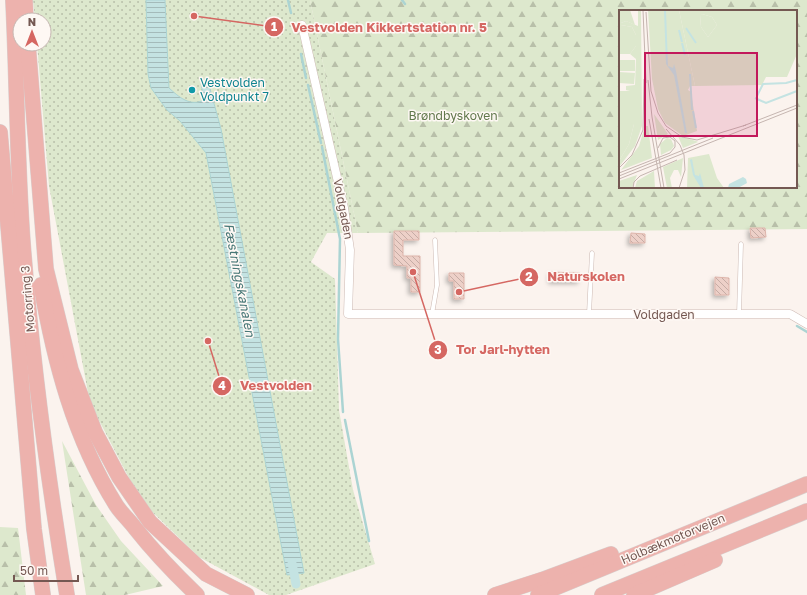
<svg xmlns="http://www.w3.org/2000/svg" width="807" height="595" viewBox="0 0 807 595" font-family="'Golos Text',sans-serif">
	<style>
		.grass { fill: url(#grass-dots) }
		.forest { fill: url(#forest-firs); fill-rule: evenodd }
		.water { fill: url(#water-rules); stroke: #abd4d3 }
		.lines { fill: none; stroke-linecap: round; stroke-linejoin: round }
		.stream { stroke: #abd4d3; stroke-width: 2.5 }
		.canal { stroke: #c4e3e2; stroke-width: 9 }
		.building { fill: url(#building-back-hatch); stroke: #deb5ab; filter: url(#shadow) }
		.service-casing { stroke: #cdbab4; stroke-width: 5 }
		.minor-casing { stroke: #cdbab4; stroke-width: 9 }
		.motorway-casing { stroke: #d8d0cf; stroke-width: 16 }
		.service { stroke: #fff; stroke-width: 4 }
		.minor { stroke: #fff; stroke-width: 8 }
		.motorway { stroke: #edb2ad; stroke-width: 15 }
		.culture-dot { fill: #0f9aa8; stroke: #fef8f4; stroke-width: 1.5 }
		.labels { text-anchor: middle; stroke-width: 3; stroke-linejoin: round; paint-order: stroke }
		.culture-label { font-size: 12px; fill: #0d838f; stroke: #fef8f4; text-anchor: start }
		.park-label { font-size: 12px; fill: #61784c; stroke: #fef8f4 }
		.street-label { font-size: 12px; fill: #745852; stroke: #fef8f4 }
		.water-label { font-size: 13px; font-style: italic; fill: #477776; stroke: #fef8f4 }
		.inset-river { fill: none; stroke: #c4e3e2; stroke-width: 2 }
		.inset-road { fill: none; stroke: #c5b5b0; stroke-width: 1 }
		.view { fill: #c2185b; fill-opacity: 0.15; stroke: #c2185b; stroke-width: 2 }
		.inset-edge { fill: none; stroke: #745852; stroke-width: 2 }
		.leader { fill: none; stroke: #d56762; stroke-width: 1.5 }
		.callout-dot { fill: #d56762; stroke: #fef8f4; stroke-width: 1.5 }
		.mark-label { font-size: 12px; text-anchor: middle; font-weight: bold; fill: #fff }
		.callout-label { font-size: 13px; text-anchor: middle; font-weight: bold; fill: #d56762; stroke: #fef8f4; stroke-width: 3; stroke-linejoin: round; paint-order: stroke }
	</style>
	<defs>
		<pattern id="grass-dots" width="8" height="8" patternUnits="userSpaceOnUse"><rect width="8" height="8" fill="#dde8cd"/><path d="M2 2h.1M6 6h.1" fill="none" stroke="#b8bfa9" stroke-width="1.8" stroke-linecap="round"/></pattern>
		<pattern id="forest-firs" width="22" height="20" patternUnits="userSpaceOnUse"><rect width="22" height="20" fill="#dde8cd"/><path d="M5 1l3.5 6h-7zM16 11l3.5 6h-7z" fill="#b8bfa9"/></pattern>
		<pattern id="water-rules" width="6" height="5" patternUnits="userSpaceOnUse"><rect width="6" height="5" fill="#c4e3e2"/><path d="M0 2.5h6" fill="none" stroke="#a4bbba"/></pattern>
		<pattern id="building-back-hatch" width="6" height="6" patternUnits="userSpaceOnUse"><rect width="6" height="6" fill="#edd0c8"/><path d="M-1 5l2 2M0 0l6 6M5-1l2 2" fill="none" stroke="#c5aca5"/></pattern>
		<filter id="shadow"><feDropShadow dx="-2.5" dy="2.5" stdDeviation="2" flood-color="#0004"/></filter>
	</defs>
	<rect width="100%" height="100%" fill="#fbf3ee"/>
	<path class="grass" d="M33,0h277l48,233h-31l-16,29 24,17 4,131 14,80 22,74 -89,31h-17l-70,-38 -58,-56 -51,-98 -41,-217 -12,-142h7v-24h-9z"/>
	<g class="forest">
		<path d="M310,0h497v229l-449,4zM620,11h176v176h-176z"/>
		<path d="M62,441l34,64 25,36 42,45 -38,9h-39z"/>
		<path d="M0,527l18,1 8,67h-26z"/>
	</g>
	<path class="water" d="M146,0h19l4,88c10,9 21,19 35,12l-3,-17 6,-5 14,51 83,444 -17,2 -81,-422 -26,-32 -13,-11 -16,-22 -3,-14z"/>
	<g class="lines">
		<g class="stream">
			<path d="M288,0l3,13"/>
			<path d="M402,0l3,4"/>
			<path d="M301,54l5,24"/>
			<path d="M308,85l13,58"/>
			<path d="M322,147l18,92 -2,100 5,73"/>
			<path d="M797,326l10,6"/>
			<path d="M345,420l24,121"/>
		</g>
		<path class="canal" d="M292,563l4,21"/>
	</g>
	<g class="building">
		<path d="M750,228h15l1,9 -15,1z"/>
		<path d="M394,231h25v9h-16v16h17v36h-9v-14h-4v-12l-13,-1z"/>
		<path d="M631,233l14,1v9h-15z"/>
		<path d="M551,272l29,1v8h-29z"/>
		<path d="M449,273h15v26h-10v-18h-5z"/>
		<path d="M715,277l14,1v17h-14z"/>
	</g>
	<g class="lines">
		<defs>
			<g id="service">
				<path d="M432,314l5,-29 -2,-45"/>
				<path d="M589,314l3,-61"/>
				<path d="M739,315l2,-71"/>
			</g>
			<path id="minor" d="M302,25l42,183 6,42 -2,64h442l17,10"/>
			<g id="motorway">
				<path d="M13,0c4,81 4,163 10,244 9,118 25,235 44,351"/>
				<path d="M25,0l1,20"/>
				<path d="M28,44l18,225 25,101 24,62 24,45 31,45 56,52 41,21"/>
				<path d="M0,132l34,397 9,66"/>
				<path d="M41,285c13,76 33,153 75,220 5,8 13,15 19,23 19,24 40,46 62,67"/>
				<path d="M495,595l49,-16 67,-25"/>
				<path d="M538,595l269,-111"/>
				<path d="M602,595l205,-84"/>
				<path d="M634,595l81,-35"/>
			</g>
		</defs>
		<use href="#service" class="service-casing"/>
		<use href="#minor" class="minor-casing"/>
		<use href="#motorway" class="motorway-casing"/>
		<use href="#service" class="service"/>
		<use href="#minor" class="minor"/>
		<use href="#motorway" class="motorway"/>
	</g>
	<circle class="culture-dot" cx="192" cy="90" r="4"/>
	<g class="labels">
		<g class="culture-label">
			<text x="200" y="87">Vestvolden<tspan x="200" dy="14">Voldpunkt 7</tspan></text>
		</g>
		<g class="park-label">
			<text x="453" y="120">Brøndbyskoven</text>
		</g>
		<g class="street-label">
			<text transform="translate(343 209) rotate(79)" y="4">Voldgaden</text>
			<text transform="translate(28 299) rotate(-95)" y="4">Motorring 3</text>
			<text x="664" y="319">Voldgaden</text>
			<text transform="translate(673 539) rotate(-23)" y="4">Holbækmotorvejen</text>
		</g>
		<g class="water-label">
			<text transform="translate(240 280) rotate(79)" y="5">Fæstningskanalen</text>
		</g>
	</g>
	<g transform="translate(619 10)">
		<rect width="178" height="178" fill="#fbf3ee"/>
		<path d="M29,0h31l16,76h-5l-2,4 3,2 6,39 -14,5 -18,-13 -7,-14 -6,-30zM83,4l10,3 5,8 -9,12 -7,-10 -1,-12zM0,81h15v33l-5,20 -10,17zM48,128l4,1 3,7 -3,4 -10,5 -1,-11zM90,144l8,24 7,10h-37l1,-30z" fill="#dde8cd"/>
		<path d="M19,0h3l1,116 -7,20 -16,21v-6l10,-17 5,-20v-32l-8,-2v-4l9,-1 1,-26 -6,-5 6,-8v-11l-4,-8 -11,-2v-2l5,-2 12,5zM60,0h118v44l-10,23h-21l-4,8 -67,1zM83,4l10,3 5,8 -9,12 -7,-10 -1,-11zM35,104l14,20 -10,6zM26,116h3l4,32 -31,12 18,-24zM59,126l18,5 2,1 -15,6zM64,148l-2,19 -3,-7h-4l-4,8 2,10h-5l-4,-21zM35,161l1,17h-20l2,-7zM18,165l-5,13h-13v-7z" fill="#dde8cd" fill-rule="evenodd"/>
		<path d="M0,0h11l5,15 -9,-4 -5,2v2l11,2 4,8v11l-6,8h-11zM0,50h16v11h-16zM0,62l16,1 -1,11 -15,-1zM0,81h15v33l-15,-1z" fill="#dde8cd"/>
		<path d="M45,0h2l2,56 5,2 1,-4 2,7 11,62h-2l-11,-58 -8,-11zM73,149l3,16 4,1 1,-3 4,15h-3l-8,-13 -3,-15zM124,167l3,2 1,4 -9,5h-10l1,-4z" fill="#c4e3e2"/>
		<path class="inset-river" d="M67,18l10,15M60,20l3,12M63,33l3,12M71,64l2,36M138,86l6,-12 23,-1 11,-3M136,88l11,5 31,-12M74,101l3,17"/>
		<path class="inset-road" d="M24,0l3,73M27,2l5,79 7,22 8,13 16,11 15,3 49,-15M29,70l4,37 12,71M30,109l12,69M124,116l54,-21M47,119l14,16 4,10 1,15 -6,18M0,158l13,-13 11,-25 1,-51M0,163l51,-20 5,-6v-6l-5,-4 -7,1 -5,10M0,166l94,-38M0,169l178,-71M14,178l1,-6 6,-6 37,-16"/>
		<path class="view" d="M26,43h112v83h-112z"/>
		<rect width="178" height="178" class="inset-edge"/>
	</g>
	<path class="leader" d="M194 16L274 27M459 292L529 277M413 272L438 350M208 341L222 386"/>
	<g class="callout-dot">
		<circle cx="194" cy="16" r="4"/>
		<circle cx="459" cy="292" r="4"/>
		<circle cx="413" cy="272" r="4"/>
		<circle cx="208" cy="341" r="4"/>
		<circle cx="274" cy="27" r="10"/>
		<circle cx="529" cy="277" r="10"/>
		<circle cx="438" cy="350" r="10"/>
		<circle cx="222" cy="386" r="10"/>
	</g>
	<g class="mark-label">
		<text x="274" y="31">1</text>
		<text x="529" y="281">2</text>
		<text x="438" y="354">3</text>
		<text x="222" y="390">4</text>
	</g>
	<g class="callout-label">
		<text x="389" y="32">Vestvolden Kikkertstation nr. 5</text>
		<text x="586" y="281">Naturskolen</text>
		<text x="503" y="354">Tor Jarl-hytten</text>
		<text x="276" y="390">Vestvolden</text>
	</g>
	<g transform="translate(32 32)"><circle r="19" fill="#fef8f4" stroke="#c7b8b3"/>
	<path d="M0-3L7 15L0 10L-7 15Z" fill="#d56762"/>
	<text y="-6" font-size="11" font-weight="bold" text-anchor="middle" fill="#745852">N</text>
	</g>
	<path d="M14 575v6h64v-6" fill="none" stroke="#745852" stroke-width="2"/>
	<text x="20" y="575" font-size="12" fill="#745852" stroke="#fef8f4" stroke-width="3" paint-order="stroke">50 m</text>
</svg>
